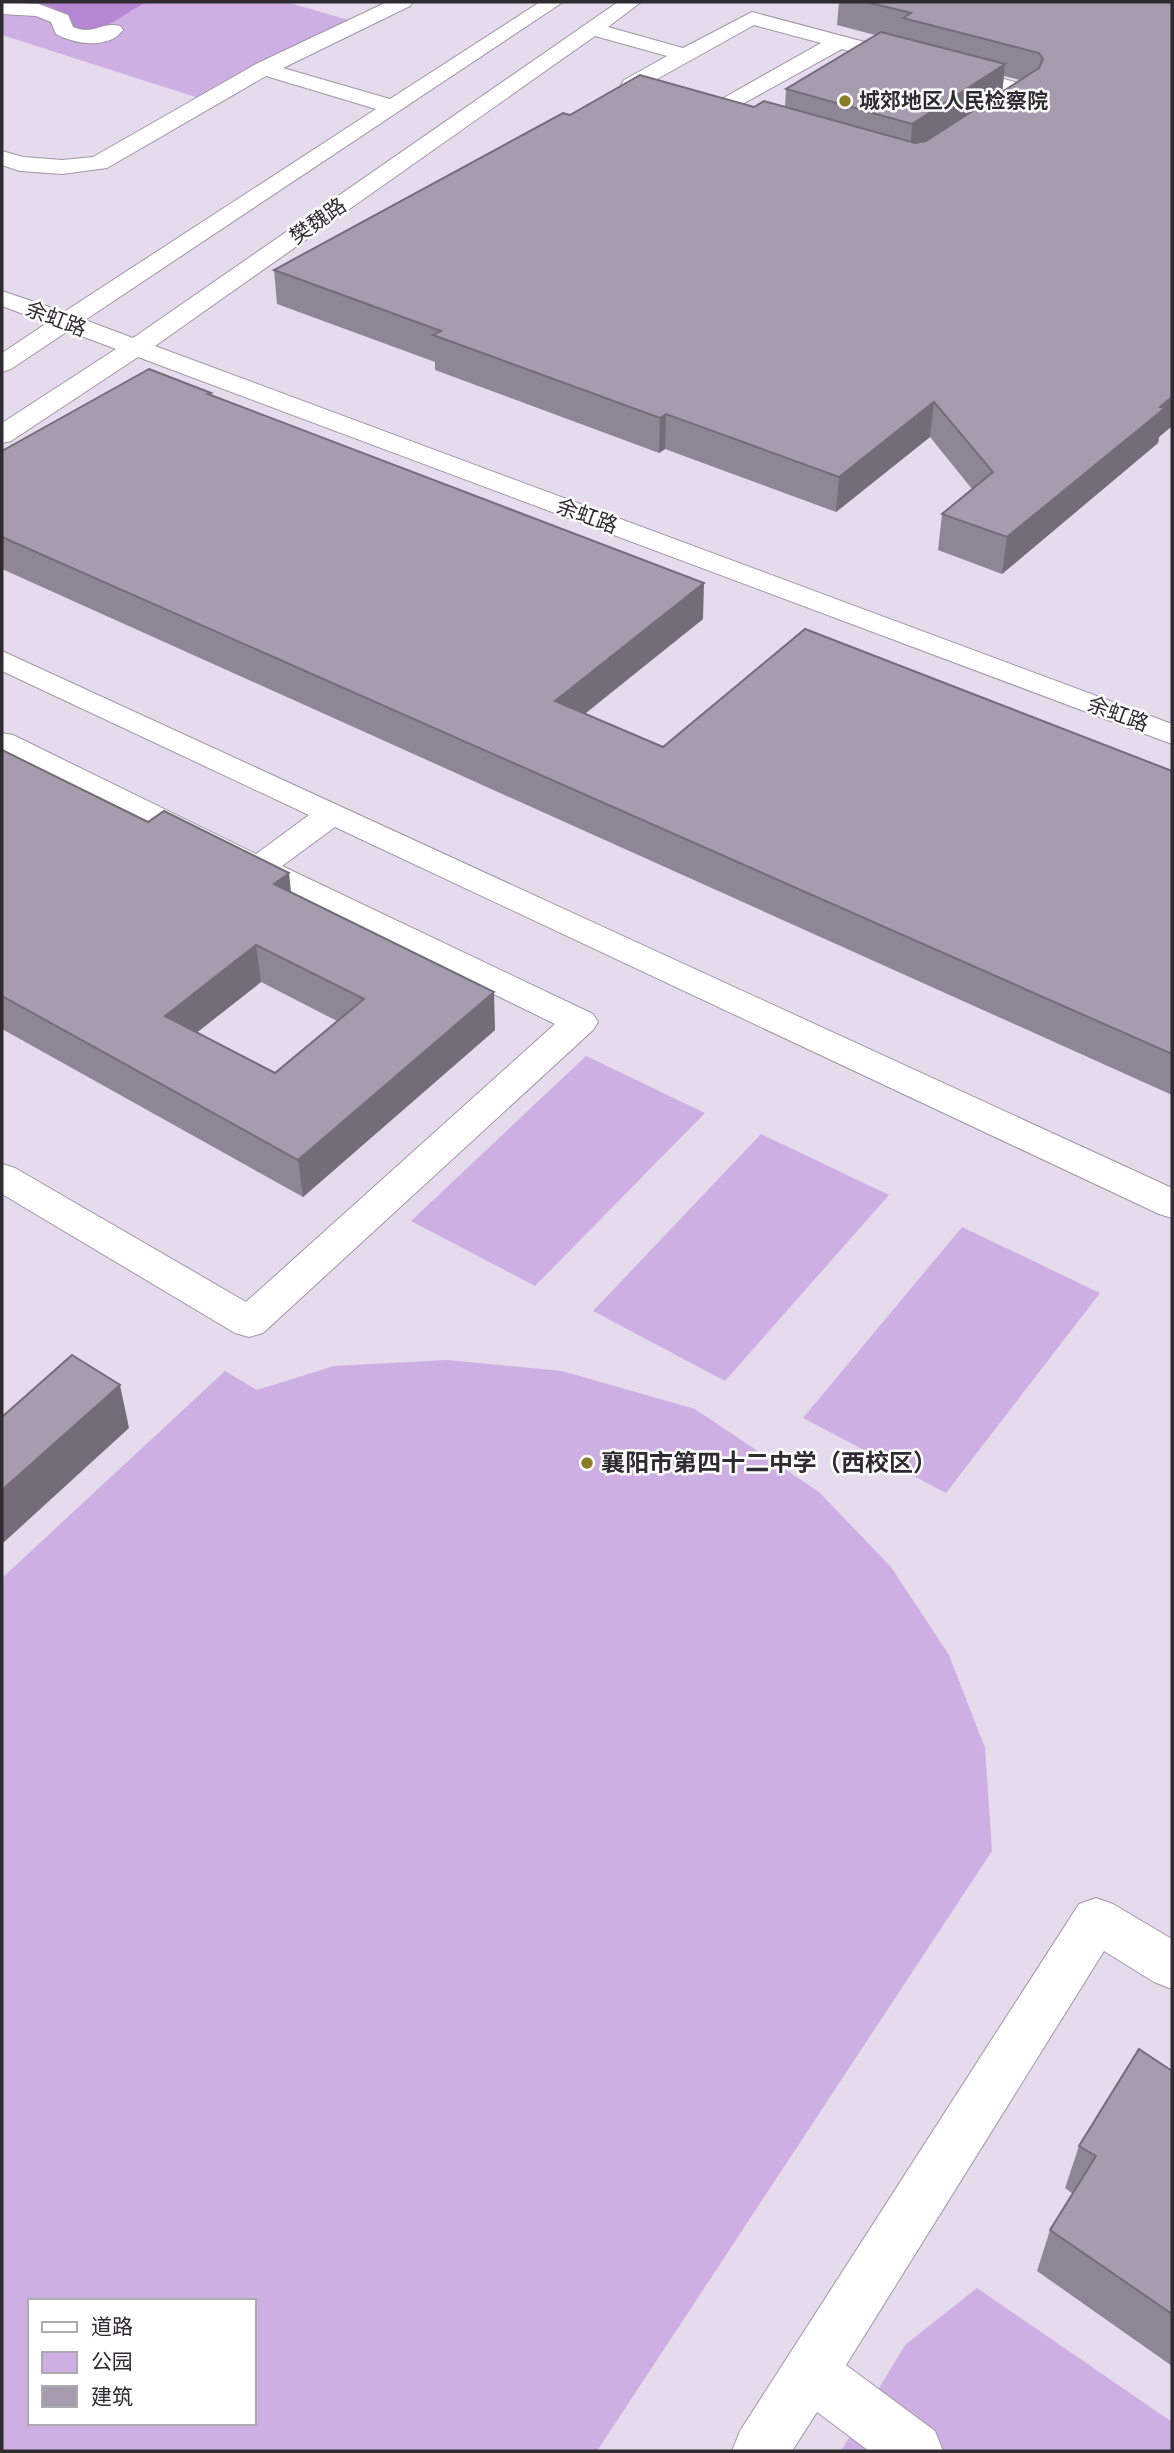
<svg xmlns="http://www.w3.org/2000/svg" width="1174" height="2453" viewBox="0 0 1174 2453" font-family="'Archivo Narrow','Noto Sans SC',sans-serif">
	<style>
		.green { fill: #ceafe3; fill-rule: evenodd }
		.water { fill: #b587d3 }
		.lines { fill: none; stroke-linecap: round; stroke-linejoin: round }
		.minor-casing { stroke: #9f96a6; stroke-width: 2 }
		.minor { fill: #fff; fill-rule: evenodd }
		.wall { fill: #8f8695; fill-rule: evenodd }
		.shaded-wall { fill: #746d79 }
		.building { fill: #a69cad; stroke: #746d79; stroke-width: 2; fill-rule: evenodd }
		.poi-dot { fill: #8a7e24; stroke: #fff; stroke-width: 2.5 }
		.labels { text-anchor: middle; stroke-width: 5; stroke-linejoin: round; paint-order: stroke }
		.far-poi-label { font-size: 21px; font-weight: bold; fill: #2e2b31; stroke: #fff; text-anchor: start }
		.far-street-label { font-size: 21px; fill: #2e2b31; stroke: #fff }
		.poi-label { font-size: 24px; font-weight: bold; fill: #2e2b31; stroke: #fff; text-anchor: start }
	</style>
	<rect width="100%" height="100%" fill="#e5dbed"/>
	<g class="green">
		<path d="M2,2h284l73,21 -151,78 -206,-66z"/>
		<path d="M586,1056l119,57 -170,173 -124,-65z"/>
		<path d="M761,1134l128,61 -164,186 -132,-70z"/>
		<path d="M962,1227l138,66 -154,200 -143,-75z"/>
		<path d="M447,1360l115,11 133,38 124,83 72,75 58,88 36,93 7,103 -395,600h-595v-873l223,-207 32,19 77,-24zM30,2301h224v122h-224z"/>
		<path d="M977,2288l195,134v29h-331l64,-106z"/>
	</g>
	<path class="water" d="M2,2h146c-31,13 -43,36 -78,25l-4,-10 -16,-11z"/>
	<g class="lines">
		<defs>
			<g id="minor">
				<path d="M2,2l37,2 29,11 5,12c20,9 29,-6 47,-1l3,4c-15,20 -48,14 -67,4l-5,-12 -15,-6 -34,-2z"/>
				<path d="M387,2h26l-3,4 -127,62 107,31 150,-97h23l-478,318 48,18 485,-336h23l-33,25 75,21 69,-36 282,75 3,5c-9,12 -31,26 -47,23l-3,-5 21,-16 -166,-45 -123,68 -8,-2 -3,-5 3,-5 110,-62 -67,-18 -104,58 25,7 3,5 -3,5 -8,1 -43,-11 -3,-5 3,-5 43,-24 -72,-20 -440,310 1017,378v20l-1034,-387 -127,84 -9,2v-20l114,-74 -48,-18 -57,38 -9,3v-19l45,-30 -45,-17v-15l62,21 312,-203 -110,-33 -159,92 -45,6 -42,-3 -18,-6v-14l21,6 39,3 31,-3 163,-93z"/>
				<path d="M2,651l1170,537v30l-13,-4 -824,-387 -53,39 311,148 5,8 -5,8 -330,303 -14,4 -14,-4 -233,-139v-30l13,4 231,134 309,-278 -553,-270v-21l11,2 243,119 53,-39 -307,-144z"/>
				<path d="M1096,1898l17,6 59,35v50l-18,-7 -50,-31 -258,414 89,66 8,20h-74l-52,-39 -25,39h-60l8,-20 339,-527z"/>
			</g>
		</defs>
		<use href="#minor" class="minor-casing"/>
		<use href="#minor" class="minor"/>
	</g>
	<g class="wall">
		<path d="M839,2h333v424l-13,11 -1,6 -156,131 -64,-24 4,-36 30,-25 -42,-52 -94,75 -171,-63 -6,4 -224,-83v-8l-158,-58 -3,-34 296,-155 215,-9 1,-17 89,-54 -38,-10zM1004,76l16,4 -18,12z"/>
		<path d="M211,395l492,224 -118,95 78,33 509,24v324l-1170,-526v-118z"/>
		<path d="M2,750l289,143 204,137 -192,167 -301,-168zM261,982l76,39 -62,52 -78,-41z"/>
		<path d="M1172,2071v295l-135,-95 13,-41 23,-36 -8,-6 14,-42z"/>
	</g>
	<g class="shaded-wall">
		<path d="M1005,64l-3,31 -92,60 2,-31z"/>
		<path d="M1172,397v29l-13,11 -1,6 -156,131 5,-37z"/>
		<path d="M934,402l-4,35 -94,75 3,-35z"/>
		<path d="M666,414l-1,35 -6,4 1,-35z"/>
		<path d="M704,583l-1,36 -148,118v-36z"/>
		<path d="M289,873l4,37 -19,-26z"/>
		<path d="M256,945l5,37 -90,71 -6,-37z"/>
		<path d="M494,992l1,38 -192,167 -5,-37z"/>
		<path d="M120,1385l9,43 -127,116v-54z"/>
	</g>
	<g class="building">
		<path d="M866,2h306v395l-12,10 5,1 -158,129 -65,-23 51,-42 -59,-70 -95,75 -173,-63 -6,4 -227,-83 8,-4 -167,-61 289,-157 7,2 70,-40 114,32 10,-6 151,42 11,-2 113,-73 4,-9 -4,-6 -136,-35 8,-5z"/>
		<path d="M881,32l124,32 -93,60 -126,-35z"/>
		<path d="M149,369l62,24 -3,1 496,189 -149,118 108,46 142,-118 367,142v283l-1170,-517v-86z"/>
		<path d="M2,750l146,72 16,-11 125,62 -15,11 220,108 -196,168 -296,-164zM256,945l108,54 -89,74 -110,-57z"/>
		<path d="M72,1355l48,30 -118,105v-73z"/>
		<path d="M1139,2049l33,22v243l-122,-84 46,-74 -17,-10z"/>
	</g>
	<g class="poi-dot">
		<circle cx="845" cy="101" r="7"/>
		<circle cx="587" cy="1463" r="7"/>
	</g>
	<g class="labels">
		<g class="far-poi-label">
			<text x="859" y="108">城郊地区人民检察院</text>
		</g>
		<g class="far-street-label">
			<text transform="translate(318 221) rotate(-35)" y="7">樊魏路</text>
			<text transform="translate(56 319) rotate(21)" y="7">余虹路</text>
			<text transform="translate(587 516) rotate(20)" y="7">余虹路</text>
			<text transform="translate(1118 714) rotate(20)" y="7">余虹路</text>
		</g>
		<g class="poi-label">
			<text x="601" y="1471">襄阳市第四十二中学（西校区）</text>
		</g>
	</g>
	<rect width="1174" height="2453" fill="none" stroke="#2e2b31" stroke-width="7"/>
	<rect x="28" y="2299" width="228" height="126" fill="#ffffff" stroke="#abaaad" stroke-width="2"/>
	<rect x="42" y="2322" width="35" height="10" fill="#ffffff" stroke="#abaaad" stroke-width="2"/>
	<text x="91" y="2334" font-size="21" fill="#2e2b31">道路</text>
	<rect x="42" y="2352" width="35" height="21" fill="#ceafe3" stroke="#abaaad" stroke-width="2"/>
	<text x="91" y="2369" font-size="21" fill="#2e2b31">公园</text>
	<rect x="42" y="2386" width="35" height="21" fill="#a69cad" stroke="#abaaad" stroke-width="2"/>
	<text x="91" y="2404" font-size="21" fill="#2e2b31">建筑</text>
</svg>
